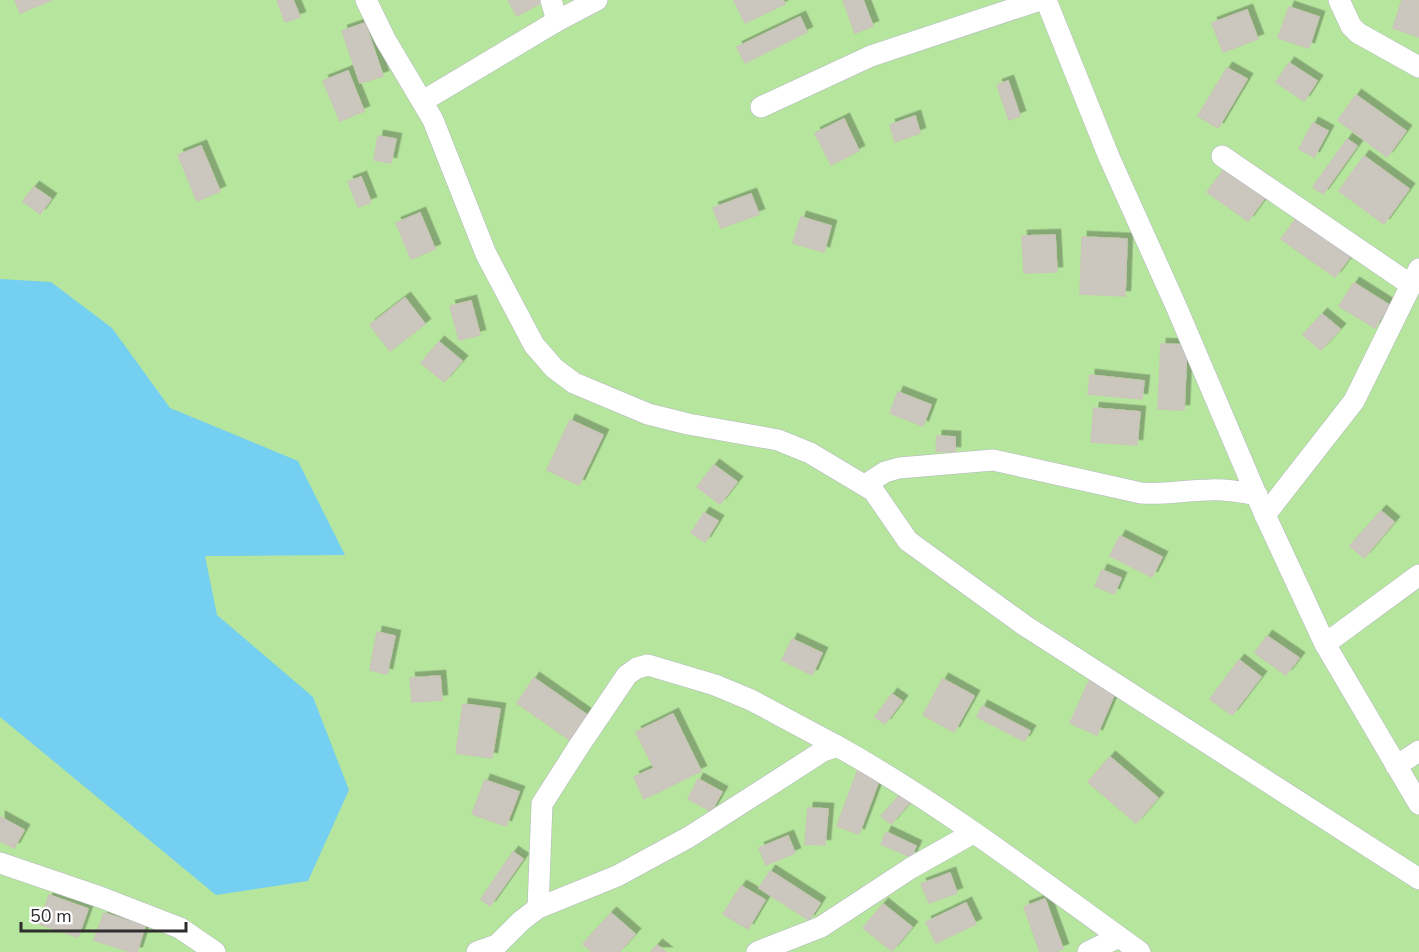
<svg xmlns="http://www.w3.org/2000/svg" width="1419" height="952" viewBox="0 0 1419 952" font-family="'Nunito Sans',sans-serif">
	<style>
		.green { fill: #b6e59e }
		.water { fill: #75cff0 }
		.building { fill: #cbc7bf; stroke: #cbc5ba; stroke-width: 1.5; filter: url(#shadow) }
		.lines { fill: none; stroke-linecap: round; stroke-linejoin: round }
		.street-casing { stroke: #b4b7c1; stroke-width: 22 }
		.street { stroke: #fff; stroke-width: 21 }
	</style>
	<defs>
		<filter id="shadow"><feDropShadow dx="5.5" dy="-5.5" stdDeviation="0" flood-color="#0004"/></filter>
	</defs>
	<rect width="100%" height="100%" fill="#efe9e1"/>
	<rect class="green" x="0" y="0" width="1419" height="952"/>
	<path class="water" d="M0,279l51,3 61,46 58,80 128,53 47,94 -140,1 12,59 96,82 36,93 -41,91 -92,14 -216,-178z"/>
	<g class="building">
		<path d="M15,0h37l-32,13z"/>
		<path d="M277,0h16l7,17 -15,5z"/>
		<path d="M508,0h38l-29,16z"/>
		<path d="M734,0h49l2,4 -40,19z"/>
		<path d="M843,0h20l10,26 -18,7z"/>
		<path d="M1402,0h17v37l-26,-9z"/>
		<path d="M1289,7l30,10 -10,31 -31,-10z"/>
		<path d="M1247,10l11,29 -35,13 -11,-29z"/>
		<path d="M800,17l7,15 -62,31 -8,-16z"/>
		<path d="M365,23l18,53 -23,7 -18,-52z"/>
		<path d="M1289,63l28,18 -13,20 -28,-19z"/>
		<path d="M1227,68l20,11 -29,49 -20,-12z"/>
		<path d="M348,71l16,40 -24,10 -17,-40z"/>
		<path d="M1008,81l12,35 -11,4 -12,-35z"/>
		<path d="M1356,95l50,36 -19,26 -49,-37z"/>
		<path d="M915,116l5,17 -25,9 -5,-17z"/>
		<path d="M844,119l15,32 -28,14 -16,-32z"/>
		<path d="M1313,123l15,8 -14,26 -15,-8z"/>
		<path d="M378,136l18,3 -5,24 -17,-3z"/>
		<path d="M1347,139l10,7 -34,48 -10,-7z"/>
		<path d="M201,146l19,45 -23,10 -19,-46z"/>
		<path d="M1364,156l45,33 -25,35 -45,-33z"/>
		<path d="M1229,163l40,29 -21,29 -41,-29z"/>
		<path d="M361,177l10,25 -13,5 -10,-25z"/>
		<path d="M34,187l17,12 -11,15 -17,-13z"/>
		<path d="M751,194l8,20 -38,14 -8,-20z"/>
		<path d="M420,213l15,36 -24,10 -15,-36z"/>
		<path d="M1298,216l54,38 -17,23 -54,-38z"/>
		<path d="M801,217l30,9 -7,26 -31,-9z"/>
		<path d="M1055,235l2,37 -33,1 -2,-37z"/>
		<path d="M1082,237l45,2 -2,57 -45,-2z"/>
		<path d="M1354,283l35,22 -14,23 -36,-22z"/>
		<path d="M405,298l20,26 -35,27 -20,-26z"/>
		<path d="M471,301l9,34 -21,5 -9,-34z"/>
		<path d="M1322,314l18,15 -19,21 -18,-15z"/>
		<path d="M439,342l23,19 -18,21 -23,-19z"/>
		<path d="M1161,344l26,1 -3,65 -26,-1z"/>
		<path d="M1090,375l54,6 -2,18 -54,-5z"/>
		<path d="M898,392l33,13 -8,21 -33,-13z"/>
		<path d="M1094,408l46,4 -3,33 -46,-3z"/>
		<path d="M570,420l33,15 -24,50 -32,-15z"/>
		<path d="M937,436l18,1v15l-19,-1z"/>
		<path d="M714,465l23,17 -17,22 -23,-17z"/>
		<path d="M1381,511l13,11 -30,36 -14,-12z"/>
		<path d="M704,513l14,8 -13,21 -14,-9z"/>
		<path d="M1120,536l42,21 -10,20 -42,-21z"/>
		<path d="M1102,570l19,8 -7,16 -19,-8z"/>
		<path d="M377,632l18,4 -8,38 -17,-4z"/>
		<path d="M1267,636l32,22 -13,17 -31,-22z"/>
		<path d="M792,639l30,14 -10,22 -30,-15z"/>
		<path d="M1239,660l22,17 -29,38 -22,-16z"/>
		<path d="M440,676l2,24 -30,2 -2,-24z"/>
		<path d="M534,678l53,37 -17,25 -53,-37z"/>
		<path d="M943,679l31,17 -20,36 -31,-17z"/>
		<path d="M1089,681l26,12 -18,42 -27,-12z"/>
		<path d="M892,694l10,7 -17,23 -10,-7z"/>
		<path d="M463,704l37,5 -8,49 -36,-5z"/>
		<path d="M982,706l48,25 -6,10 -47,-24z"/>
		<path d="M673,714l28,57 -57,28 -10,-22 20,-9 -18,-36z"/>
		<path d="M1110,757l48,41 -22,25 -48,-41z"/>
		<path d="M859,767l22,8 -22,59 -22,-8z"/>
		<path d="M698,779l24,13 -11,19 -23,-12z"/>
		<path d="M485,780l34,12 -13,34 -34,-12z"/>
		<path d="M900,795l9,8 -18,21 -10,-8z"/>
		<path d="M808,808l20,1 -3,36 -20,-1z"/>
		<path d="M0,817l24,13 -10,18 -14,-7z"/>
		<path d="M886,832l30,14 -5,11 -30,-13z"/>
		<path d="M788,836l7,17 -29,12 -7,-17z"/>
		<path d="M513,852l10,7 -33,47 -9,-7z"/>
		<path d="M770,871l50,32 -11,17 -50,-32z"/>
		<path d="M950,873l7,20 -28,10 -8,-19z"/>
		<path d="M741,886l24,14 -17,29 -25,-15z"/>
		<path d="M49,895l39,14 -10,28 -39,-13z"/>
		<path d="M1045,899l18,50 -9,3h-14l-16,-45z"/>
		<path d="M966,903l10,21 -40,19 -10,-21z"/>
		<path d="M883,904l29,23 -20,24 -29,-23z"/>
		<path d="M104,913l41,13 -8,26h-6l-37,-12z"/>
		<path d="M611,913l24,21 -16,18h-27l-9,-8z"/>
		<path d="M657,945l9,7h-15z"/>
	</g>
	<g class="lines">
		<defs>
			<g id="street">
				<path d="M366,0l19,39 48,81 53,134 48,91 20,23 20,15 74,31 40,10 90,16 32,13 62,37"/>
				<path d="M551,0l6,21"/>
				<path d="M1046,0l63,157 67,149 89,209 60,129 94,160"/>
				<path d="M1339,0l12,26 7,7 61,34"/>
				<path d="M423,101l134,-80 40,-21"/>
				<path d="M761,107l110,-51 169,-56"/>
				<path d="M1222,156l189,129"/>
				<path d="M1257,495c-16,-3 -32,-6 -48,-5 -23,0 -45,5 -68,3l-148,-33 -94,8 -14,4 -17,11 40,58 116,84 395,254"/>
				<path d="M1265,515l89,-114 65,-132"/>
				<path d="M1325,644l94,-69"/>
				<path d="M1396,766l23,-15"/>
				<path d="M0,863l100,34 80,31 35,24"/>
				<path d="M538,908l4,-104 37,-58 48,-71 10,-7 11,-3 67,20 36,15 86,46"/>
				<path d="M477,952l20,-7 24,-24 17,-13 79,-32 72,-39 134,-86 14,-5c106,59 204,135 303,206"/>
				<path d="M757,952l64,-25 90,-59 62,-35"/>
				<path d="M1088,952l31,-15"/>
			</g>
		</defs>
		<use href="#street" class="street-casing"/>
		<use href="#street" class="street"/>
	</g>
	<path d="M21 922v9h165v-9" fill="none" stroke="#2e2e2e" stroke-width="3"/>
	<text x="30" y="922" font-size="18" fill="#2e2e2e" stroke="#ffffff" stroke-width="4.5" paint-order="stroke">50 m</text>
</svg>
